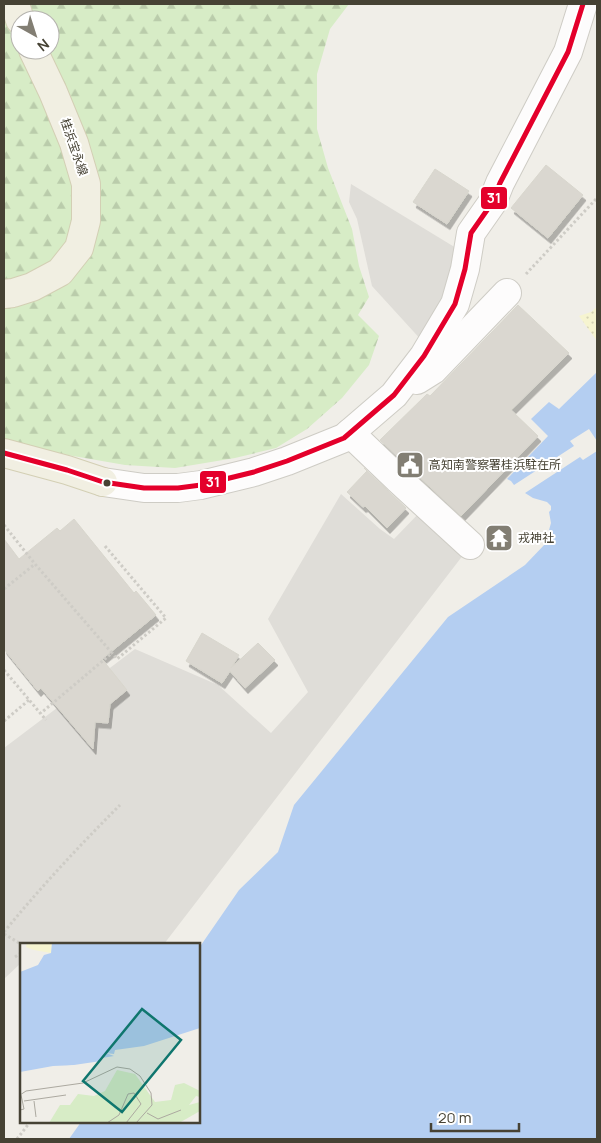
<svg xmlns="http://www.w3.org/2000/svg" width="601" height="1143" viewBox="0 0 601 1143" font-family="Manrope,'Noto Sans JP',sans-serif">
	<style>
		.forest { fill: url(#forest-firs); fill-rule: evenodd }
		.sand { fill: url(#sand-dots) }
		.parking { fill: #dfddd8 }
		.water { fill: #b4cef1 }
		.building { fill: #dad7d0; stroke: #d8d6cd; filter: url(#shadow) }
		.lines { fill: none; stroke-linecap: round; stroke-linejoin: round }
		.minor-casing { stroke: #ceccc5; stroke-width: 30 }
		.major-casing { stroke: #d3cfb4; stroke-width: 30 }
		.path { stroke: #ceccc6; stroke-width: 3; stroke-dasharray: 2.5 2.5; stroke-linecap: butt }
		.minor { stroke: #fdfcfc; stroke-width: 28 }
		.major { stroke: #f1efe2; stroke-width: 28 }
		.bus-1-casing { stroke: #fff; stroke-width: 9 }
		.bus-1 { stroke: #e4002b; stroke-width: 5 }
		.bus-dot { fill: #464234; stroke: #fff; stroke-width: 2 }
		.labels { text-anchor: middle; stroke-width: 4; stroke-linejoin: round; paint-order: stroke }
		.street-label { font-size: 12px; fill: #464234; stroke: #fff }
		.poi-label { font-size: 12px; fill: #464234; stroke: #fff; text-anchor: start }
		.inset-road { fill: none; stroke: #aca9a0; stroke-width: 1 }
		.view { fill: #0f766e; fill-opacity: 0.15; stroke: #0f766e; stroke-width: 2.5 }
		.inset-edge { fill: none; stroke: #464234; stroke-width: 2.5 }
		.line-badge { stroke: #fff; stroke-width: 2 }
		.badge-label { font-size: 14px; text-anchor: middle; font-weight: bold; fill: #fff }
	</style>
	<defs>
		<pattern id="forest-firs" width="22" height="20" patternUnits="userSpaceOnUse" patternTransform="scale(1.25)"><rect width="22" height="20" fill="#d7ecc6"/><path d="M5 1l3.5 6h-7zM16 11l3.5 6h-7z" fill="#baccab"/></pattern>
		<pattern id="sand-dots" width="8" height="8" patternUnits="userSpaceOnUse" patternTransform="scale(1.25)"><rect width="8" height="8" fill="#f6f4d0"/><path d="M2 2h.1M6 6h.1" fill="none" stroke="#d4d2b3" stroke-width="1.8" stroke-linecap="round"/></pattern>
		<filter id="shadow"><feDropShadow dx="3" dy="5.5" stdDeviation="0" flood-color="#0004"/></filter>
	</defs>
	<rect width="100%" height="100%" fill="#f0eee8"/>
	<path class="forest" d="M4,4h345l-19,25 -13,45v55l11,39 24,61 7,37 10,31 -11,18 21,21 -10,29 -27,33 -35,31 -31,19 -41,10 -60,10 -50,-3 -121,-21zM20,20h30v30h-30z"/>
	<path class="sand" d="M597,307v34l-18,-25 12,-4z"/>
	<g class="parking">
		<path d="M351,184l110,67 -4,19 -33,73 -52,-57 -15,-67 -8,-17z"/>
		<path d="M341,494l39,35 14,10 28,-29 45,40 -303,394h-143v19l-17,16v-231l131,-99 83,36 53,48 37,-41 -40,-73z"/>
	</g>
	<g class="water">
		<path d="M597,372v69l-8,-12 -19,12 4,5 -60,39 -3,-4 -4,-2 41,-43 -17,-17 18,-17 10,7z"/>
		<path d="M597,451v688h-528l12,-17h118v-174l40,-58 39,-38 16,-47 154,-188 77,-52 22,-23 2,-12 2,-7 -2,-11 2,-2v-4l-4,-4 -14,-4 -8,-5 55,-36 3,3z"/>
	</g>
	<g class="building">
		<path d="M546,165l37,30 -35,43 -37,-30z"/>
		<path d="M435,169l34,22 -22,33 -34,-22z"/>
		<path d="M518,305l51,48 -58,57 27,26 -77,80 -81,-76 47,-46 3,2z"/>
		<path d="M364,468l42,40 -19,20 -22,-22 -2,1 -16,-15 20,-21z"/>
		<path d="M74,519l60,74 2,-2 20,24 -54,44 25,31 -17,14 -2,19 -13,-1 -2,27 -52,-61 -3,3 -34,-42v-110l15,20 38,-31 3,3z"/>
		<path d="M202,633l37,22 -8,13 27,-25 17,17 -30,28 -15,-17 -8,12 -36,-22z"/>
	</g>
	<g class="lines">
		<defs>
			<g id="minor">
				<path d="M417,380l16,-10 74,-77"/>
				<path d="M350,433l48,46 72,66"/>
				<path d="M103,482l41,6h34l23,-3 53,-13 33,-11 57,-23 50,-43 30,-39 31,-52 10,-35 6,-36 21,-30 8,-20 68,-131 15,-48"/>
			</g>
			<g id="major">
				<path d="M15,4l5,16"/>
				<path d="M4,294l9,-1 19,-6 28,-15 19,-24 7,-27v-37l-12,-41 -21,-51 -20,-42"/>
				<path d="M4,453l63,17 36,12"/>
			</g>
		</defs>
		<use href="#minor" class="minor-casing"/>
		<use href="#major" class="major-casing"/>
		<g class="path">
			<path d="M526,274l71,-76"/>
			<path d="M4,525l31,39"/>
			<path d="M105,546l61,72 -49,41 -5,-6"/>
			<path d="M4,589l31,-25 77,89 -71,60"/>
			<path d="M4,670l42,50"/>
			<path d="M4,721l25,-21"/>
			<path d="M4,932c36,-44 75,-86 116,-127"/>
			<path d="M4,934l17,10"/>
			<path d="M15,957l6,-4"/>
			<path d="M17,1139l13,-17"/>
		</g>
		<use href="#minor" class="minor"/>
		<use href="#major" class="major"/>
		<defs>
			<path id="bus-1" d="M4,453l63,17 36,12 41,6h34l23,-3 53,-13 33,-11 57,-23 50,-43 30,-39 31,-52 10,-35 6,-36 21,-30 8,-20 68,-131 15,-48"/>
		</defs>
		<use href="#bus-1" class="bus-1-casing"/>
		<use href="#bus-1" class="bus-1"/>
	</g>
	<defs>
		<symbol id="civic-square" viewBox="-11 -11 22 22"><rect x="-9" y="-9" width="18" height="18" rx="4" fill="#827e73" stroke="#fff"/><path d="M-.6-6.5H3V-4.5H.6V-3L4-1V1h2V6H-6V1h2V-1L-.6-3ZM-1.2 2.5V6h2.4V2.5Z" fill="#fff"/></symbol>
		<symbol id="temple-square" viewBox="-11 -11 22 22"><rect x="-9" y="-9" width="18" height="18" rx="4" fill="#827e73" stroke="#fff"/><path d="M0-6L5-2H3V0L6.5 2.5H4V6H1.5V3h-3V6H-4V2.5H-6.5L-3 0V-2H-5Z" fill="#fff"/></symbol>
	</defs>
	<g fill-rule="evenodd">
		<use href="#civic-square" x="394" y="449" width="32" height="32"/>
		<use href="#temple-square" x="483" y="522" width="32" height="32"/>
	</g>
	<circle class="bus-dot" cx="107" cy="483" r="4.5"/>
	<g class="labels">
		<g class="street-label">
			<text transform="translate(74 147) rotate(71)" y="4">桂浜宝永線</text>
		</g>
		<g class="poi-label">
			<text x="429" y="469">高知南警察署桂浜駐在所</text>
			<text x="518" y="542">戎神社</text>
		</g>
	</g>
	<g transform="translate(20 943)">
		<rect width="180" height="180" fill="#f0eee8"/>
		<path d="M97,127l18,4 20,28 16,-2 4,-15 9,-2 16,8v6l-4,-1 -7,9 11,-3v9l-21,12h-130l11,-18h10l8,-11 16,2 11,-5z" fill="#d7ecc6"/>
		<path d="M7,0h25l-1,10 -17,-3 -8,-3z" fill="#f6f4d0"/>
		<path d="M32,0h148v85l-56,18 -29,4 -1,4 -8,-1 8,3 -12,2 -1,3 -81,12v-101l18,-7 6,-10 7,-2z" fill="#b4cef1"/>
		<path d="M81,121l-66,11h-15v-3l33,-6z" fill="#f0eee8"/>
		<path class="inset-road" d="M0,152l6,-4 57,-8 34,-16 13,2 10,7M4,158l42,-6M14,158l2,16M0,167l4,-1 -3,-14M127,170l11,6 23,-9M87,180l12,-8 9,-21 6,-1 7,11 -15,19M116,180l16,-18 -1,-12 -11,-17"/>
		<path class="view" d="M122,66l39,31 -59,72 -39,-31z"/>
		<rect width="180" height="180" class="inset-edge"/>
	</g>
	<g class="line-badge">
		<rect x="480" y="186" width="28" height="24" rx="5" fill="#e4002b"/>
		<rect x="199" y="470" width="28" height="24" rx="5" fill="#e4002b"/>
	</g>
	<g class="badge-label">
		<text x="494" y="203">31</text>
		<text x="213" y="487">31</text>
	</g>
	<rect width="601" height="1143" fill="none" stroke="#464234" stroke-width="10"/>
	<g transform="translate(35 35) rotate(141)"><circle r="24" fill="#ffffff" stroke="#b5b3ae"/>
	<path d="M0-4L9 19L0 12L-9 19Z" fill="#827e73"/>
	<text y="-8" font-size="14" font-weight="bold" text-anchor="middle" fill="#464234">N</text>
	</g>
	<path d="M431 1123v8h88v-8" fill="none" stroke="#464234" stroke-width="2.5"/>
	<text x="438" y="1123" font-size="15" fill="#464234" stroke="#ffffff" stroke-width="4" paint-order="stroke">20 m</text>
</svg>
